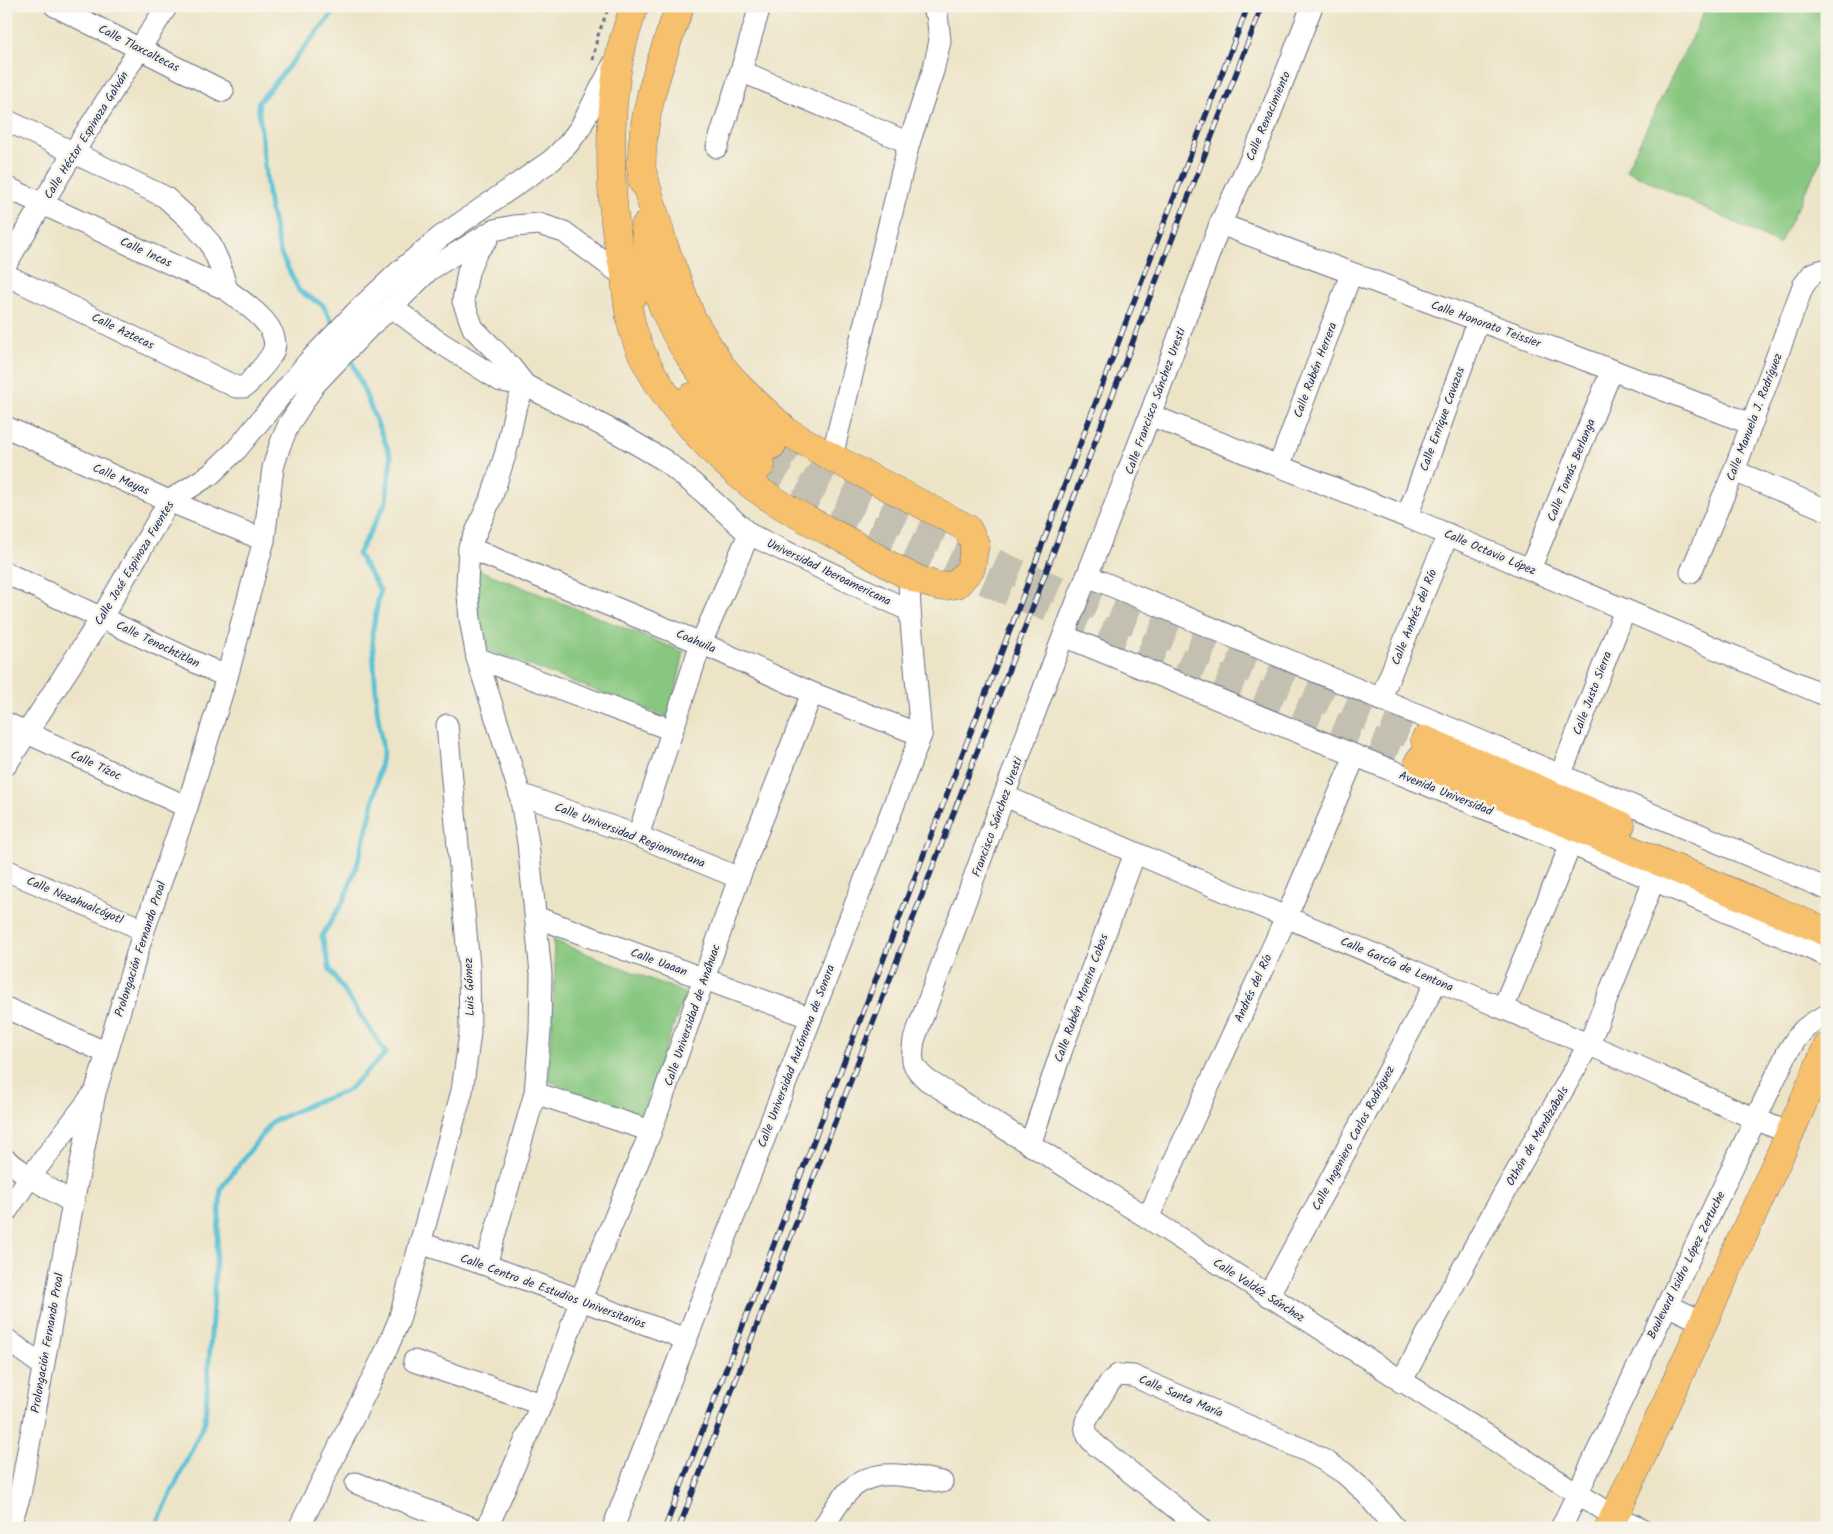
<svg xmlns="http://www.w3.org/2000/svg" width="1833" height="1534" viewBox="0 0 1833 1534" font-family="Kalam,sans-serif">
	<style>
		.green { fill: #87c77f; stroke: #517b6e }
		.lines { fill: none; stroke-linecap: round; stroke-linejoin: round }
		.stream { stroke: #58c1d5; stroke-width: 5 }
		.major-tunnel { stroke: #c3c0b2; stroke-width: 28; stroke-dasharray: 28 14; stroke-linecap: butt }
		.minor-casing { stroke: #646e83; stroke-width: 23 }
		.major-casing { stroke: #646e83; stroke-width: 29 }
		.path { stroke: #646e83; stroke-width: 3; stroke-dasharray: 4 4; stroke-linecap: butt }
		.minor { stroke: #fff; stroke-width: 21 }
		.major { stroke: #f7c06c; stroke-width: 28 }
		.rail-casing { stroke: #1b2f5e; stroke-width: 5.5 }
		.rail { stroke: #f7f3e8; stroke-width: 4; stroke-dasharray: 11; stroke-linecap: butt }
		.labels { text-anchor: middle; stroke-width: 5; stroke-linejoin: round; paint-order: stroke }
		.street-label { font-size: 12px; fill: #1b2f5e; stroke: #f7f3e8 }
	</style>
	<rect width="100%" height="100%" fill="#f7f3e8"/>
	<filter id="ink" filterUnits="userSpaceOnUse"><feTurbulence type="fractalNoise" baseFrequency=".02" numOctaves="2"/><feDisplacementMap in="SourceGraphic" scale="10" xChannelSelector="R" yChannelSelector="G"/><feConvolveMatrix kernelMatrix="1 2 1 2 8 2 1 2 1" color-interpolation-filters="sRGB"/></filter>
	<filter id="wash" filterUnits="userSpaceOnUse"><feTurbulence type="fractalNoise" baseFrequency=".0096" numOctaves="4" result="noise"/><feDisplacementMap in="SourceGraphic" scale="20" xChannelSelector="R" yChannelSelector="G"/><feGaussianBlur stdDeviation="1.12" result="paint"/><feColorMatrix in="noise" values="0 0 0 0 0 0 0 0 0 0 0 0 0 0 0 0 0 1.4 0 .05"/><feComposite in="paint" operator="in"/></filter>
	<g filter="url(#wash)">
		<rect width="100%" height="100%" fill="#ede4c7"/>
		<g class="green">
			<path d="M1707,6h120v142l-48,96 -153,-74z"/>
			<path d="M472,567l212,85 -14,66 -188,-70z"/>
			<path d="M553,940l132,53 -44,124 -92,-36 6,-111z"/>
		</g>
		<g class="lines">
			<g class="stream">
				<path d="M335,327l-12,-22 -24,-14 -19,-39 -11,-49 -11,-100 81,-97"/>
				<path d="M155,1528l50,-107 16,-233 51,-66 41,-19 34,-12 39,-38 -56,-83 -8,-34 22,-36 14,-38 14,-53 11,-58 -6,-42 -5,-75 8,-44 -22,-36 28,-52 5,-45 -42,-103"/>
			</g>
		</g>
	</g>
	<g filter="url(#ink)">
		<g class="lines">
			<g class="major-tunnel">
				<path d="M772,445l43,29 50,28 150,70 410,168"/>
				<path d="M761,465l43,28 47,27 154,70 414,171"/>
			</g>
			<defs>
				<g id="minor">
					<path d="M55,6l168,85"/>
					<path d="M760,6l-19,65 168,72"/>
					<path d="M1312,6l-50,129 -42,89 -70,191 -92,235 -144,390c-3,21 -3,26 13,40l221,138 429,275 37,23 27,12"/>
					<path d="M6,120l159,77 23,21 22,25 9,20 8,27"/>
					<path d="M717,147l24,-76"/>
					<path d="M6,187l221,103c16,12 59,39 45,64 -6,11 -17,21 -24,30l-4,3h-8l-230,-112"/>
					<path d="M1220,224l392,146 139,54"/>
					<path d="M488,238l-11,13 -9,21 -5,29 10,27 37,38 15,19 96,50 43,25 38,31 47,43 161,77"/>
					<path d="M6,264l67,-111 94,-147"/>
					<path d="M392,307l44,33 65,41 24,4"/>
					<path d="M1150,415l257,102 420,179"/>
					<path d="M6,427l163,74 95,39"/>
					<path d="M833,458l2,-14 74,-301 24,-72 7,-30 -3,-27 -6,-8"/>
					<path d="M1279,466l72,-192"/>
					<path d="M1734,471l93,39"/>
					<path d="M1407,517l71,-195"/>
					<path d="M469,548l232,95 111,50 109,42"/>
					<path d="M1530,569l82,-199"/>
					<path d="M1691,572l43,-101 69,-185 10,-13 14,-4"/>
					<path d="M6,573l221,104"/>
					<path d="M1088,576l388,163 351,150"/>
					<path d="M1064,636l507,208 256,112"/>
					<path d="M477,658l195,72"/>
					<path d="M1380,700l68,-166"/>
					<path d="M6,723l181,84"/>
					<path d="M6,765l96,-148 67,-116 42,-27 26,-25 71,-87 51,-53 42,-39 38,-32 113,-78 16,-16 12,-16 35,-67"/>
					<path d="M1560,776l65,-166"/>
					<path d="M520,794l118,42 101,42"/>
					<path d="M1005,796c192,85 386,165 580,247 69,29 135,63 205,90"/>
					<path d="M638,836l63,-193 48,-109"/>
					<path d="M6,870l138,60"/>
					<path d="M536,917l275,101"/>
					<path d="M6,1008l101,45"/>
					<path d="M1503,1008l68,-164"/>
					<path d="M535,1093l116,38"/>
					<path d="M1030,1145l32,-96 73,-196"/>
					<path d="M6,1160l24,17 43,26"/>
					<path d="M6,1212l24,-35 62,-81"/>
					<path d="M1148,1218l138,-300 69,-162"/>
					<path d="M420,1243l66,22 200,74"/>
					<path d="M486,1265l49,-172 5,-62 1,-57 -13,-131 -8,-49 -43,-136 -7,-39 -3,-36 2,-35 23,-52 14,-44 9,-42 10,-25"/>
					<path d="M1268,1296l169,-315"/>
					<path d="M1667,1305l36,17"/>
					<path d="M6,1339l37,27"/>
					<path d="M414,1361l127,43"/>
					<path d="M1401,1382l88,-162 100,-176 70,-177"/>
					<path d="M356,1483l117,45"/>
					<path d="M9,1528l11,-33 53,-292 22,-110 49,-163 43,-123 40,-130 37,-137 9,-72 7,-23 9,-21 26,-40 56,-59 21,-18 37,-37 65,-40 20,-4 25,-2 25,8 61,45"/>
					<path d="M299,1528l86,-175 14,-33 63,-229 8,-58 -1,-67 -22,-241"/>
					<path d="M487,1528l66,-150 27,-77 71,-170 88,-253 73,-185"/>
					<path d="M613,1528l308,-793 -11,-124 -1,-36"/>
					<path d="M823,1528c7,-11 13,-23 22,-33 27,-31 62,-19 97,-13"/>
					<path d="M1201,1528l-104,-82c-8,-7 -13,-13 -11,-25l24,-39 8,-7 15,1 174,75 18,10 19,12 20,18 31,37"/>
					<path d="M1561,1528l226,-475c13,-21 17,-27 40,-38"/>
				</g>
				<g id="major">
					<path d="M642,181c-4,-61 18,-119 38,-175"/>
					<path d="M645,226c3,58 25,106 59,151 11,14 22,29 35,41 10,10 22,18 33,27"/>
					<path d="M625,277c2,19 3,39 9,56 17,55 75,120 120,154 30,22 66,39 99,57 27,15 55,35 85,42 6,1 13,-1 19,-2l14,-16 4,-24 -8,-16 -134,-70 -47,-27 -42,-39 -23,-26 -29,-47 -28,-73 -24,-82"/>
					<path d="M633,295c-27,-63 -26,-175 -13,-241 3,-16 10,-32 14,-48"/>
					<path d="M691,397c21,26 45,47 70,68"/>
					<path d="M1425,740l196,85"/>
					<path d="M1419,761l408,171"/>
					<path d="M1609,1528l181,-395 37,-86"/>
				</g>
			</defs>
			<use href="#minor" class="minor-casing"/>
			<use href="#major" class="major-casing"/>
			<path class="path" d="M593,60l4,-22 12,-32"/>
			<use href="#minor" class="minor"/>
			<use href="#major" class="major"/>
			<defs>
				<g id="rail">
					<path d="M665,1528l353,-919 111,-295 119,-308"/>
					<path d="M679,1528l351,-914 111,-294 121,-314"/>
				</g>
			</defs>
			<use href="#rail" class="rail-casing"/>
			<use href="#rail" class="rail"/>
		</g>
	</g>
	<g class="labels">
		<g class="street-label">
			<text transform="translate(139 48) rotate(27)" y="4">Calle Tlaxcaltecas</text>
			<text transform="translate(1268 116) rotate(-67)" y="4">Calle Renacimiento</text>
			<text transform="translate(86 135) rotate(-58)" y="4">Calle Héctor Espinoza Galván</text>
			<text transform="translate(146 252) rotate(25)" y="4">Calle Incas</text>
			<text transform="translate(1486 324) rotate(20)" y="4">Calle Honorato Teissier</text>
			<text transform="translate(123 331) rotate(26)" y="4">Calle Aztecas</text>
			<text transform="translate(1315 370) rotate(-69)" y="4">Calle Rubén Herrera</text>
			<text transform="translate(1155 401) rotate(-70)" y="4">Calle Francisco Sánchez Uresti</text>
			<text transform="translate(1754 417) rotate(-69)" y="4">Calle Manuela J. Rodríguez</text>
			<text transform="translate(1442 419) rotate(-70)" y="4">Calle Enrique Cavazos</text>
			<text transform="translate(1571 470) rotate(-68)" y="4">Calle Tomás Berlanga</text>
			<text transform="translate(121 479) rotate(24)" y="4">Calle Mayas</text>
			<text transform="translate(1490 552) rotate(23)" y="4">Calle Octavio López</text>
			<text transform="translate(134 563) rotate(-59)" y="4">Calle José Espinoza Fuentes</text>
			<text transform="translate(829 572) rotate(26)" y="4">Universidad Iberoamericana</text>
			<text transform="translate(1414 617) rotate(-68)" y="4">Calle Andrés del Río</text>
			<text transform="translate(696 641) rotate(23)" y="4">Coahuila</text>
			<text transform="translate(158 644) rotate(26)" y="4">Calle Tenochtitlan</text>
			<text transform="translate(1592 693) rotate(-69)" y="4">Calle Justo Sierra</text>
			<text transform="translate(96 765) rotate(25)" y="4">Calle Tízoc</text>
			<text transform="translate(1446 793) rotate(22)" y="4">Avenida Universidad</text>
			<text transform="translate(997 817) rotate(-70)" y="4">Francisco Sánchez Uresti</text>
			<text transform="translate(630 835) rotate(21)" y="4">Calle Universidad Regiomontana</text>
			<text transform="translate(75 900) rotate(23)" y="4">Calle Nezahualcóyotl</text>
			<text transform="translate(140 949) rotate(-72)" y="4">Prolongación Fernando Proal</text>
			<text transform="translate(659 962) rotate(20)" y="4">Calle Uaaan</text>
			<text transform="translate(1397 964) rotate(23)" y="4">Calle García de Lentona</text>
			<text transform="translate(469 987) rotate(-92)" y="4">Luis Gómez</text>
			<text transform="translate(1253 988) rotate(-65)" y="4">Andrés del Río</text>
			<text transform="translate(1081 998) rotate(-70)" y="4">Calle Rubén Moreira Cobos</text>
			<text transform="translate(692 1015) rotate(-71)" y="4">Calle Universidad de Anáhuac</text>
			<text transform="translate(796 1056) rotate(-69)" y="4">Calle Universidad Autónoma de Sonora</text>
			<text transform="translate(1537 1136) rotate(-60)" y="4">Othón de Mendizábals</text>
			<text transform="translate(1353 1138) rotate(-62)" y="4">Calle Ingeniero Carlos Rodríguez</text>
			<text transform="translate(1686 1265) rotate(-64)" y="4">Boulevard Isidro López Zertuche</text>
			<text transform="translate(1259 1290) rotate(33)" y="4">Calle Valdéz Sánchez</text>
			<text transform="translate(553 1291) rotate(20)" y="4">Calle Centro de Estudios Universitarios</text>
			<text transform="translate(47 1343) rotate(-80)" y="4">Prolongación Fernando Proal</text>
			<text transform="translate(1181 1396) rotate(23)" y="4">Calle Santa María</text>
		</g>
	</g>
	<rect width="1833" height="1534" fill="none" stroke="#f7f3e8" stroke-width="25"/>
</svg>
